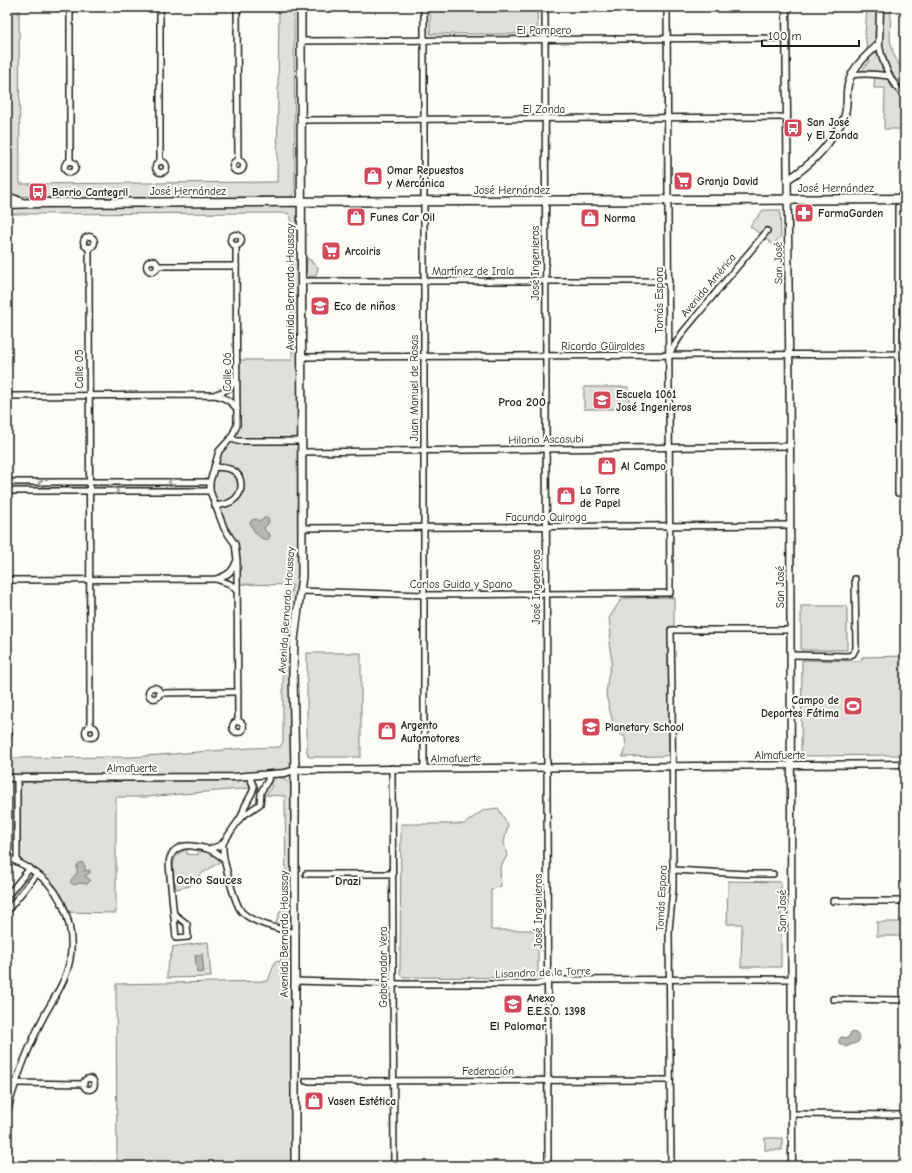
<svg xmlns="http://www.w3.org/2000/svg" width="912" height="1173" viewBox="0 0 912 1173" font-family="'Comic Neue',sans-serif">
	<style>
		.green { fill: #e0dfdb; stroke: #7e7e7c }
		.water { fill: #b7b6b2; stroke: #797876 }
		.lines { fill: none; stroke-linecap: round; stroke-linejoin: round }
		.minor-casing { stroke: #1c1c1c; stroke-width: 8 }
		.tertiary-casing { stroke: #1c1c1c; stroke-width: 9 }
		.secondary-casing { stroke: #1c1c1c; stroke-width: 10 }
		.primary-casing { stroke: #1c1c1c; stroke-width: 11 }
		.minor { stroke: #fdfcf7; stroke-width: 5 }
		.tertiary { stroke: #fdfcf7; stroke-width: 6 }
		.secondary { stroke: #fdfcf7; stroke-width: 7 }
		.primary { stroke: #fdfcf7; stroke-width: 8 }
		.oneway { stroke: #989794 }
		.labels { text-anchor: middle; stroke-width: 4; stroke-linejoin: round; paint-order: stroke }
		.street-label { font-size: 11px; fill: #1c1c1c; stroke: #fdfcf7 }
		.poi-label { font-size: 11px; font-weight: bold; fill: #1c1c1c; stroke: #fdfcf7; text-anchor: start }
		.neighbourhood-label { font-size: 12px; font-weight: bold; fill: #1c1c1c; stroke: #fdfcf7 }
	</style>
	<rect width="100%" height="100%" fill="#fdfcf7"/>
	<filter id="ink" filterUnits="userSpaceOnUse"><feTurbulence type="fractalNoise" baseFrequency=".025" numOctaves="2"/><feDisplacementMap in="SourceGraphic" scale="8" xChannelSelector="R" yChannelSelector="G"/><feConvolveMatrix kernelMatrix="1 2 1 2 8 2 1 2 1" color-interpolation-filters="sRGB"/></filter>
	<g filter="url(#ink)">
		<g class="green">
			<path d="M7,7h12l1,177 257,-2 2,-175h15l1,175v8l-2,5 -3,2 -235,1 -38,-2 -10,-4z"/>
			<path d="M430,7h107l1,27h-108z"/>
			<path d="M867,7h11c-1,10 -3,21 -3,31 0,23 14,47 30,63v28h-21l1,-41h-11l1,-17h-13l7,-10 -4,-26z"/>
			<path d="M883,7h8l-1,31 3,15 12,23v15c-13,-12 -22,-32 -24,-50 -1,-11 1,-23 2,-34z"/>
			<path d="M7,197l8,3 286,2 1,345 -6,67 -1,156 -46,6 -242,2v-20l126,-1 117,-9 30,-1 3,-5v-88l9,-69 -55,-1 -2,-40 -11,-16 -15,-37h-202v-9h203l6,-21 21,-36v-65h55l-1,-142 -3,-5 -281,1z"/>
			<path d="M763,210h17l1,26 -8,9 -23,-19z"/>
			<path d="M307,258l5,3v3h3l3,3 -2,9h-8l-2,-1z"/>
			<rect x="584" y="387" width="45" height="22"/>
			<path d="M667,597l7,1v29l-6,5 1,123 -7,1 -40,1 4,-8 -1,-12 -10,-6 -9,-36 2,-18 4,-16 -3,-18 2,-9 -2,-16 11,-17 6,-3z"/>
			<rect x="801" y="606" width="46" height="44"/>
			<path d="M307,653h54v104h-52l-2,-5z"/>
			<path d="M905,656v99l-101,1 -3,-4 1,-92 59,1 1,-4z"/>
			<path d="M276,777c6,0 14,5 16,10v141l-16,-5 10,-29 -1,-98 -19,-1 6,-9 -2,-2z"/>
			<path d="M244,780c5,0 8,5 7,10l-3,-2 -7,1 -95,8h-30v116l-51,-1 -11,-20 -17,-17 -30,36v-15l23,-27 -13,-8v-63l3,-1 1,-12 3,-3z"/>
			<path d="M498,808l10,17 -4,17 3,14 -7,12 1,18 -10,4v40h47v46l-3,2 -133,-1 -2,-3 1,-150h63l20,-14z"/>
			<path d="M187,849v5l11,1v-5c10,2 17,4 22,12l-19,12 -11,12 -14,3c-2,-16 -9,-33 11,-40z"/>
			<path d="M728,881l53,1v85h-40l1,-43h-15z"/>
			<rect x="877" y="922" width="28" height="14"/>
			<path d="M285,933l7,2 3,231h-178l-1,-182 152,-3 7,-20 5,1 4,-15 -4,-1z"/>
			<path d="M208,942l3,35 -44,1v-10l6,-19 -1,-2z"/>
			<rect x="765" y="1138" width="17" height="12"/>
		</g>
		<g class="water">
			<path d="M264,518h3l2,2 -1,4 -4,4 2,4 4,2v3l-3,3c-8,-1 -15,-10 -17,-18l4,-3 7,2z"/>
			<path d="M82,862l3,4v5l5,-1v3l-5,3 4,3 1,2 -3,3 -7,-1 -6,2 -3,-2v-3l6,-7v-8z"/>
			<path d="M202,954l2,18 -7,1 -2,-18z"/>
			<path d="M851,1032l5,1 4,5 -2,4 -12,5 -7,-4v-3l2,-3 7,1z"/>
		</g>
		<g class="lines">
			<defs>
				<g id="minor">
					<path d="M70,7v154"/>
					<path d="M160,7v154"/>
					<path d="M237,7l1,153"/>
					<path d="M424,7v761"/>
					<path d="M545,7l3,1159"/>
					<path d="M301,41l486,-3"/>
					<path d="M879,44c4,21 11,38 26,53"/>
					<path d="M851,75c13,-2 25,-1 38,1"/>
					<path d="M301,120l486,-3"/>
					<circle cx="238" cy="166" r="5.5"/>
					<circle cx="70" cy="167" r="5.5"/>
					<circle cx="161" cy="167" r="5.5"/>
					<circle cx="236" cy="240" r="5.5"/>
					<circle cx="89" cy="242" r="5.5"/>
					<path d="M7,241v1"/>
					<path d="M236,245l1,180 -6,13 -12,13 -9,31v9l14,37 11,16 2,16 1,162"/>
					<path d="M89,247l1,480"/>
					<circle cx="152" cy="266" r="5.5"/>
					<path d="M157,266h79"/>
					<path d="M301,281h368"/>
					<path d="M669,354l14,-22 84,-101"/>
					<path d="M302,357l603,-3"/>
					<path d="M216,394c10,-3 15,-6 20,-15"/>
					<path d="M7,396l208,-1c10,2 16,6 22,14"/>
					<path d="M231,438l6,3h65"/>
					<path d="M302,452l488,-6"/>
					<path d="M214,467c6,1 13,0 18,3 11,5 12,21 3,29 -5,5 -13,6 -20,7"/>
					<path d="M7,482h203"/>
					<path d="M7,491h203"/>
					<path d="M898,493v-286"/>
					<path d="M302,528l488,-3"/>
					<path d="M216,579l14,5 7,7"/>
					<path d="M7,580l209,-1c10,-3 16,-6 20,-17"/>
					<path d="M301,591l123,4 246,-2 -3,-586"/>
					<path d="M791,655l57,1 5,-2 3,-6 -1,-69"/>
					<circle cx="154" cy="693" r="5.5"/>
					<path d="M159,693l79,-1"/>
					<circle cx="238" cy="727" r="5.5"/>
					<circle cx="91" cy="732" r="5.5"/>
					<path d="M7,729l2,4 -2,4"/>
					<path d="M392,768l2,398"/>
					<path d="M241,817l19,-13 1,-12 7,-12 1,-5"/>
					<path d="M223,843c-1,14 3,23 6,36 3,10 6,23 12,32 10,12 40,18 54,22"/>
					<path d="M209,849l10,-3 4,-3 18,-26 4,-11 7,-13 2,-6 -5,-11"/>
					<path d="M7,857c15,7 29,14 41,26 22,24 29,61 18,91 -6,18 -19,34 -27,52 -13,28 -25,57 -32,88"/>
					<path d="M17,861v-83"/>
					<path d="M673,870l74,4h26"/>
					<path d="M306,874h87"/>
					<path d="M7,896l23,-28"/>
					<path d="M833,901h72"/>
					<path d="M7,911l30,-37"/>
					<path d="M174,914l13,10 1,13 -12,1c-2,-21 -4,-41 -6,-62 0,-5 -2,-13 0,-18 3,-10 13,-13 22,-12 15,2 19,3 31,12"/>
					<path d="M295,981l107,3h135l15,-4 240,-1"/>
					<path d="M833,999l72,1"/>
					<circle cx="89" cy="1084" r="5.5"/>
					<path d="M7,1080l8,3 69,1"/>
					<path d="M306,1081l364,-1"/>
					<path d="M792,1114l113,1"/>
					<path d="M86,1166l3,-1 3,1"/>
					<path d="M671,1166l-2,-236 4,-41v-19l-1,-177 -1,-63h119"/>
				</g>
				<g id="tertiary">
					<path d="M786,7l4,439 2,720"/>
					<path d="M787,180c21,-13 37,-28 49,-49 3,-4 6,-9 8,-13 3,-9 3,-18 3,-27 2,-22 18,-34 32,-47l1,-37"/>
					<path d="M7,778l227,-1 51,-4 10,-3 610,-6"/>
				</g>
				<path id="secondary" d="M295,1166v-396l-2,-97 1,-33 8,-64 -1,-569"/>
				<g id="primary">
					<path d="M7,197l13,5"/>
					<path d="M7,204l31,-1 867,-4"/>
				</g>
			</defs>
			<use href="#minor" class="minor-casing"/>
			<use href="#tertiary" class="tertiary-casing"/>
			<use href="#secondary" class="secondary-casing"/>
			<use href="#primary" class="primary-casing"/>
			<use href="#minor" class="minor"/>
			<use href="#tertiary" class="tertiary"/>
			<use href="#secondary" class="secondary"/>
			<use href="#primary" class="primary"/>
		</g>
		<defs><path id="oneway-chevron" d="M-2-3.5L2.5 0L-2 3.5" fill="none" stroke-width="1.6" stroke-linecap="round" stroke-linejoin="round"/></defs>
		<g class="oneway">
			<use href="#oneway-chevron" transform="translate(171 482) rotate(179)"/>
			<use href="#oneway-chevron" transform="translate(41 483) rotate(-179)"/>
			<use href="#oneway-chevron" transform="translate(116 491)"/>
		</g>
	</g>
	<defs>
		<symbol id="bus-square" viewBox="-11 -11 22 22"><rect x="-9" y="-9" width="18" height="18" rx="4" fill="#d1495b" stroke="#fdfcf7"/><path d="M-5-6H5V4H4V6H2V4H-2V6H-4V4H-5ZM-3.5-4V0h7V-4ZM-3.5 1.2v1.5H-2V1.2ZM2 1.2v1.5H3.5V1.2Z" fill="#fff"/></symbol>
		<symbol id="shop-square" viewBox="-11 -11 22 22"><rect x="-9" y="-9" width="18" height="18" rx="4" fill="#d1495b" stroke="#fdfcf7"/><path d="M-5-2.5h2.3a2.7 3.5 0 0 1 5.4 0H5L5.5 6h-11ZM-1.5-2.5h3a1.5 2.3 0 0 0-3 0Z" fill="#fff"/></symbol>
		<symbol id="supermarket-square" viewBox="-11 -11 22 22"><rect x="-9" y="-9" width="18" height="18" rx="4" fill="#d1495b" stroke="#fdfcf7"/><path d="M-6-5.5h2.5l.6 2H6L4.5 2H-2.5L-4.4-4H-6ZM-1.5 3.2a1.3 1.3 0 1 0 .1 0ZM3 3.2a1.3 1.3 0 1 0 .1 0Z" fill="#fff"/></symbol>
		<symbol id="pharmacy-square" viewBox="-11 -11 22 22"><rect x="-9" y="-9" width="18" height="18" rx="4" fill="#d1495b" stroke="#fdfcf7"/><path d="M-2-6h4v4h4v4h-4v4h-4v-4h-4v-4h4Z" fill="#fff"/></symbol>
		<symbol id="school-square" viewBox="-11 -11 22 22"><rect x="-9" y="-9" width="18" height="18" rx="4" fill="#d1495b" stroke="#fdfcf7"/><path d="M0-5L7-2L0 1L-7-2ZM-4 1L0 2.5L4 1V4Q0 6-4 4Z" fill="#fff"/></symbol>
		<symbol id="stadium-square" viewBox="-11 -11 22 22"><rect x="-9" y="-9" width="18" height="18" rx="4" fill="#d1495b" stroke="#fdfcf7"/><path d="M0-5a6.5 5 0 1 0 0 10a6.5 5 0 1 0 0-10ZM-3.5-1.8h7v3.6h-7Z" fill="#fff"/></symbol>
		<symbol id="university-square" viewBox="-11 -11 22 22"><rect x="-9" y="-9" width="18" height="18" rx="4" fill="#d1495b" stroke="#fdfcf7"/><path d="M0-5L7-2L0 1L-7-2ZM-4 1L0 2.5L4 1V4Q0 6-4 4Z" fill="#fff"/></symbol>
	</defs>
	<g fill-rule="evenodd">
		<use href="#bus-square" x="782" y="117" width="22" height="22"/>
		<use href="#shop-square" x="362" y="165" width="22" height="22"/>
		<use href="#supermarket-square" x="672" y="170" width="22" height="22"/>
		<use href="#bus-square" x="27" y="181" width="22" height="22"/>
		<use href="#pharmacy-square" x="793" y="202" width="22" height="22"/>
		<use href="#shop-square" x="345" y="206" width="22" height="22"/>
		<use href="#shop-square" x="579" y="207" width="22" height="22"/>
		<use href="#supermarket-square" x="320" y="240" width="22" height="22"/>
		<use href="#school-square" x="309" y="295" width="22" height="22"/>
		<use href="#school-square" x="591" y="389" width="22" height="22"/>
		<use href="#shop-square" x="596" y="455" width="22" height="22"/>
		<use href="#shop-square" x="555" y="485" width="22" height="22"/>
		<use href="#stadium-square" x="842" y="695" width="22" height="22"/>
		<use href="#university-square" x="580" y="716" width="22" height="22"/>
		<use href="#shop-square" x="376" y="720" width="22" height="22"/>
		<use href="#school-square" x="502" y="993" width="22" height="22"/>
		<use href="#shop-square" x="303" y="1090" width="22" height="22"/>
	</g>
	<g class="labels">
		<g class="street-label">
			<text x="544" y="34">El Pampero</text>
			<text x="544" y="113">El Zonda</text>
			<text x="836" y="192">José Hernández</text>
			<text x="512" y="194">José Hernández</text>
			<text x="188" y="195">José Hernández</text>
			<text transform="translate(535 263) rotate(-90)" y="4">José Ingenieros</text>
			<text transform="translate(778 263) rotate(-91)" y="4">San José</text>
			<text x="473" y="275">Martínez de Irala</text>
			<text transform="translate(708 285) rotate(-50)" y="4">Avenida América</text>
			<text transform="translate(290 287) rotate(-90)" y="4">Avenida Bernardo Houssay</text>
			<text transform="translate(659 300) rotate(-90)" y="4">Tomás Espora</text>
			<text x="603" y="350">Ricardo Güiraldes</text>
			<text transform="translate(79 369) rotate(-90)" y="4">Calle O5</text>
			<text transform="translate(227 372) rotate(-90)" y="4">Calle O6</text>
			<text transform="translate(414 388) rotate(-90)" y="4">Juan Manuel de Rosas</text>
			<text transform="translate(546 439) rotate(-1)" y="4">Hilario Ascasubi</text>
			<text x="546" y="521">Facundo Quiroga</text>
			<text x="461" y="588">Carlos Guido y Spano</text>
			<text transform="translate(536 587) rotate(-90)" y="4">José Ingenieros</text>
			<text transform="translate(780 587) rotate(-90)" y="4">San José</text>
			<text transform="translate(286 610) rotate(-86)" y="4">Avenida Bernardo Houssay</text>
			<text x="780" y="759">Almafuerte</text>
			<text transform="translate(456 758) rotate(-1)" y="4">Almafuerte</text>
			<text x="132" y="772">Almafuerte</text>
			<text transform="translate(661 898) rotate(-87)" y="4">Tomás Espora</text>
			<text transform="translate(538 911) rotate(-90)" y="4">José Ingenieros</text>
			<text transform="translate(782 911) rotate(-90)" y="4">San José</text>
			<text transform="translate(284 934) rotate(-90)" y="4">Avenida Bernardo Houssay</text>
			<text transform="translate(383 967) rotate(-90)" y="4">Gobernador Vera</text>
			<text transform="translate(543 972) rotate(-2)" y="4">Lisandro de la Torre</text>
			<text x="488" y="1075">Federación</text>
		</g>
		<g class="poi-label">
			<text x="807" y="126">San José<tspan x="807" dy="13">y El Zonda</tspan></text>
			<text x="387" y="174">Omar Repuestos<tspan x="387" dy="13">y Mercánica</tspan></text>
			<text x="697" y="185">Granja David</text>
			<text x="52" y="196">Barrio Cantegril</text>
			<text x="818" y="217">FarmaGarden</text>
			<text x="370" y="221">Funes Car Oil</text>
			<text x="604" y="222">Norma</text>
			<text x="345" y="255">Arcoiris</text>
			<text x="334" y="310">Eco de niños</text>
			<text x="616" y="398">Escuela 1061<tspan x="616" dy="13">José Ingenieros</tspan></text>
			<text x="621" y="470">Al Campo</text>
			<text x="580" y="494">La Torre<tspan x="580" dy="13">de Papel</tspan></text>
			<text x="839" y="704" text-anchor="end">Campo de<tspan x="839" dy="13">Deportes Fátima</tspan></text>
			<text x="401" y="729">Argento<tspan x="401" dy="13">Automotores</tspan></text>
			<text x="605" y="731">Planetary School</text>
			<text x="527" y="1002">Anexo<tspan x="527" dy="13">E.E.S.O. 1398</tspan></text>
			<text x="328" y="1105">Vasen Estética</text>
		</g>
		<g class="neighbourhood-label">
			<text x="522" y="406">Proa 200</text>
			<text x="209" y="884">Ocho Sauces</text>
			<text x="348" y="885">Drazi</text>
			<text x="518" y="1030">El Palomar</text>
		</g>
	</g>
	<rect width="912" height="1173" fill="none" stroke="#fdfcf7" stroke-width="24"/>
	<rect x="12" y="12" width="888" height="1149" fill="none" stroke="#1c1c1c" stroke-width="1.5" filter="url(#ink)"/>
	<path d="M762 40v6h97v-6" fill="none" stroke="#1c1c1c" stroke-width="2"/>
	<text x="768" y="40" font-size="12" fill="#1c1c1c" stroke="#fdfcf7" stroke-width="3" paint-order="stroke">100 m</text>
</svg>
